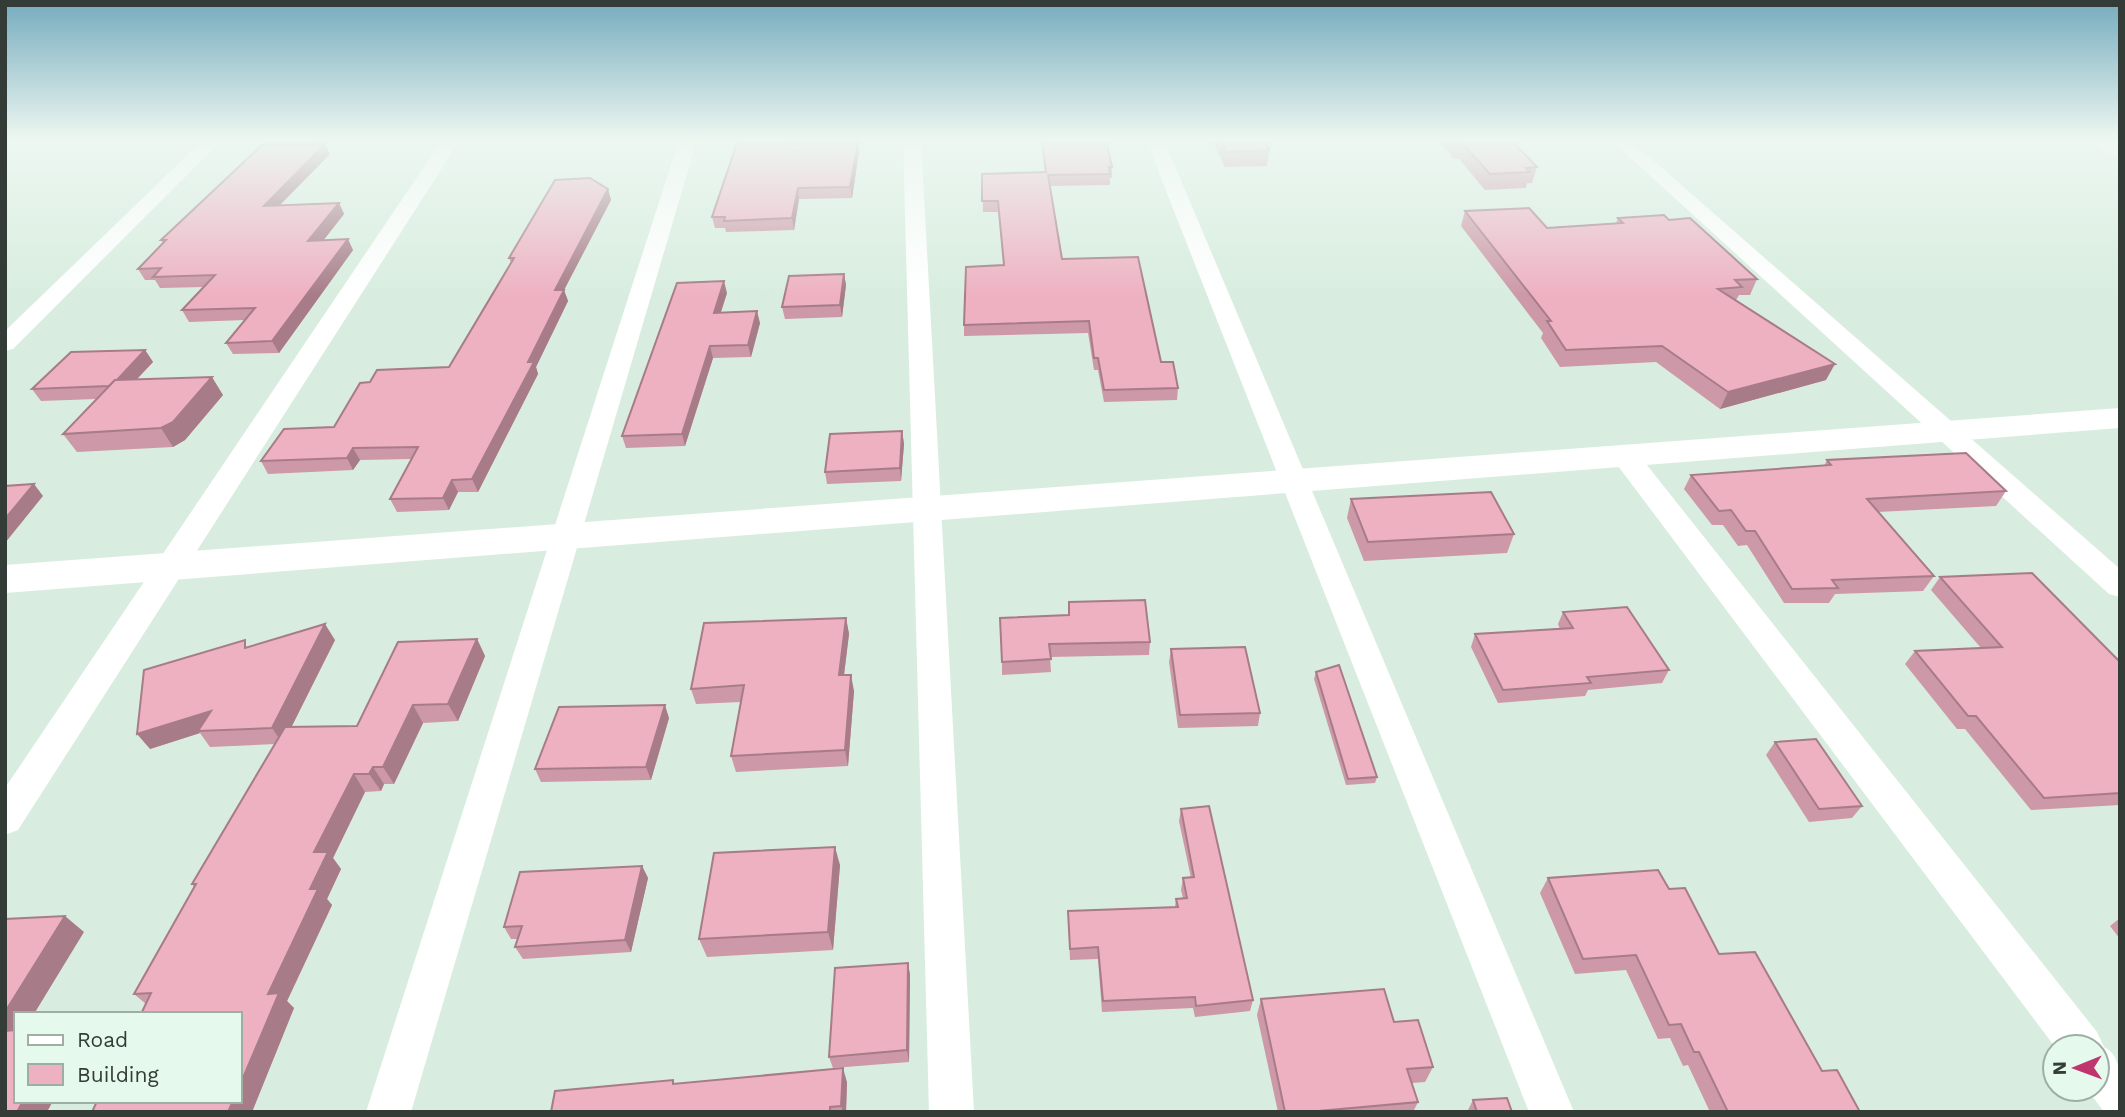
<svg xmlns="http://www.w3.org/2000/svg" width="2125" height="1117" viewBox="0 0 2125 1117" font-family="'Work Sans',sans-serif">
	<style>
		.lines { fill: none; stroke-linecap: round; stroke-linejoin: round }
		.minor { fill: #fff; fill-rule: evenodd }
		.secondary { fill: #fff; fill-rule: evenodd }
		.wall { fill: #cd98a7 }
		.shaded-wall { fill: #a77c88 }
		.building { fill: #eeb1c2; stroke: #a77c88; stroke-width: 2 }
	</style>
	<rect width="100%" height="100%" fill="#d8eddf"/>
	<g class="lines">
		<g class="minor">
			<path d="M203,140h19l-209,209 -8,2v-20z"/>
			<path d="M442,140h18l-442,690 -13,5v-47z"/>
			<path d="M679,140h18l-286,972h-45z"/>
			<path d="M903,140h18l53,972h-45z"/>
			<path d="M1146,140h18l410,972h-45z"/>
			<path d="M1611,140h19l490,429v28l-11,-3z"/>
			<path d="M2088,140h22l10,5v13l-29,-14z"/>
			<path d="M1625,448l10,2 462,582 7,15c21,10 16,42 16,65h-16l-17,-23h10v-42h-42l-440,-585 -3,-6 3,-6z"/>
		</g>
		<path class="secondary" d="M2120,408v20l-2115,165v-28z"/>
	</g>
	<g class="wall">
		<path d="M738,140h58l-1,4 64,8 -7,46 -53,1 -5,31 -68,2 -1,-4h-10l-3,-11z"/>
		<path d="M1041,140h65l6,27v11h-2v7l-60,1 12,73 99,103 17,26 -1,12 -73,2 -6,-32h-4l-6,-37 -124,3v-11l40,-60 -6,-53h-15l-1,-38 63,-2z"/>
		<path d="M1212,140h52l5,10 -2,16 -42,1z"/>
		<path d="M1439,140h72l26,27 -5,16h-5l-1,5 -41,2 -26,-31h-5z"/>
		<path d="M330,154l-50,51 59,-2 5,11 -21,27 30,9 -74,103 -46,1 -7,-11 19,-23 -56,2 -7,-12 22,-23 -44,1 -5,-8h-10l-7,-11 25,-26 -2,-3z"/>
		<path d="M608,189l3,11 -47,90 4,11 -32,66 2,7 -60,118h-20l-9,18 -52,2 -7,-13 22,-40 -52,1 -7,10 -85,4 -7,-13 73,-34 36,-45 79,-15 62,-104 -2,-5z"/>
		<path d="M1465,211l82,17 69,-5 2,-5 51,2 88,59 -7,16h-11l-3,5 90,80 -106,29 -64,-47 -96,5 -19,-29 2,-5 -82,-107z"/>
		<path d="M844,274l2,11 -4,32 -57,2 -3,-12z"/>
		<path d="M727,293l-6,19 39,11 -9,34 -38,1 -28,88 -59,2 -4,-12z"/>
		<path d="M145,350l8,12 -16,17 86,16 -38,45 -12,7 -96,5 -14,-18 33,-35 -55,2 -9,-12z"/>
		<path d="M902,431l2,13 -3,37 -74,3 -2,-12z"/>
		<path d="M1827,460l179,31 -10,15 -118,6 56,64 -11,15 -88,3 -6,9h-45l-37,-58 -9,1 -15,-21h-11l-28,-36 7,-14 133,-9z"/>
		<path d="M1351,499l163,35 -7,19 -143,8 -17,-43z"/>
		<path d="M1940,577l180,85v143l-89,5 -66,-81h-8l-52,-65 10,-13 66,-3 -50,-58z"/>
		<path d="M1069,602l81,40 -1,13 -99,2 1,15 -49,3v-13l67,-47z"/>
		<path d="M1563,612l106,58 -7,13 -74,7 -3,6 -87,7 -27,-56 4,-13 85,-5 -2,-5z"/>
		<path d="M846,618l3,16 -5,41 10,16 -6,75 -112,6 -5,-16 10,-54 -45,2 -5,-15z"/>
		<path d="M477,639l8,17 -27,65 -35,2 -29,61h-10l-3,7 -16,1 -32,66 8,11 -14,30 5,6 -45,96 7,7 -42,104h-160l54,-108 -12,-10 60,-107 -2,-3 83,-140 -65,3 -10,-14 -50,16 100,-102 85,-7 -44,87 66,-1z"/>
		<path d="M1171,649l89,64 -2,13 -80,2 -9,-66z"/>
		<path d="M1316,672l61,105 -2,6 -29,2 -32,-106z"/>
		<path d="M669,718l-18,62 -110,2 -6,-13z"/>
		<path d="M1775,742l87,64 -10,12 -43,4 -43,-67z"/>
		<path d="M1181,809l72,191 -3,11 -55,6 -2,-9 -91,4 -4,-53 -28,1 -2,-49 107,-4 1,-8 7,-1 -2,-8 2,-12h8l-12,-57z"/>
		<path d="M840,865l-7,85 -126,7 -8,-18z"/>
		<path d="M642,866l6,12 -17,74 -108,7 -8,-12 3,-8h-7l-7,-12z"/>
		<path d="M1548,878l121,11 50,65 103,117 38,41h-150l-22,-47 -5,1 -13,-28 -12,1 -32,-69 -51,4 -35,-81z"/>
		<path d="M2120,918v21l-10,-13z"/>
		<path d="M908,963l2,12 -1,87 -76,6 -4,-11z"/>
		<path d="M1261,999l133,23 39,45 -8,15 -13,1 6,19 -5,10h-135l-21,-97z"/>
		<path d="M847,1082l-1,30h-295l125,-28z"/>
		<path d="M1473,1100l39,12h-45z"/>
	</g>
	<g class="shaded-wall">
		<path d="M858,142l1,10 -7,46 -2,-11z"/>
		<path d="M325,144l5,10 -61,62 -5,-10z"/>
		<path d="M798,188l1,11 -5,31 -2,-12z"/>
		<path d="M608,189l3,11 -47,90 4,11 -32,66 2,7 -60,118 -6,-13 56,-117 27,-72z"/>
		<path d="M339,203l5,11 -30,38 -6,-11z"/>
		<path d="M348,239l5,11 -74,103 -7,-12z"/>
		<path d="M844,274l2,11 -4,32 -2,-12z"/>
		<path d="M724,281l3,12 -10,31 -3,-11z"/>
		<path d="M757,311l3,12 -9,34 -3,-12z"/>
		<path d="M710,346l3,12 -28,88 -3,-12z"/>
		<path d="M145,350l8,12 -34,36 -8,-12z"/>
		<path d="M1835,364l-9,16 -106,29 8,-17z"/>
		<path d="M212,377l11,18 -38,45 -12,7 -12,-19z"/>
		<path d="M902,431l2,13 -3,37 -1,-13z"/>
		<path d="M353,448l7,12 -7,10 -6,-12z"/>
		<path d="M452,480l6,12 -9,18 -6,-12z"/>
		<path d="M34,484l9,12 -38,47v-24z"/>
		<path d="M846,618l3,16 -7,57 -3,-16z"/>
		<path d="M325,624l10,16 -52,104 -11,-16z"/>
		<path d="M477,639l8,17 -27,65 -10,-17z"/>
		<path d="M851,675l3,16 -6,75 -3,-16z"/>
		<path d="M413,705l10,18 -29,61 -11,-17z"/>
		<path d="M665,705l4,13 -18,62 -5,-13z"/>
		<path d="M211,711l-13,20 2,2 -50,16 -13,-15z"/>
		<path d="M373,767l11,17 -3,7 -12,-17z"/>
		<path d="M354,774l11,18 -32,66 8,11 -14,30 5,6 -45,96 7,7 -42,104h-24l5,-11h7v-16l28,-91 42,-105 4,-37z"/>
		<path d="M835,847l5,18 -7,85 -5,-18z"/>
		<path d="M642,866l6,12 -17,74 -6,-12z"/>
		<path d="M65,916l19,16 -50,82h-18v30l-11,-4v-28z"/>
		<path d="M908,963l2,12 -1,87 -2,-12z"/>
		<path d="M843,1068l4,14 -1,30h-3l-2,-6z"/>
		<path d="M23,1101h30l-6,11h-30z"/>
	</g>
	<g class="building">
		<path d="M738,140h54l-1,4 67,-2 -8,45 -52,1 -6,30 -68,3 1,-4h-13z"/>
		<path d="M1042,140h64l6,27h-3l1,7 -62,1 14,84 76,-2 23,105h12l5,26 -74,2 -6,-32h-4l-5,-37 -125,4 2,-58 38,-2 -6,-64h-16v-27l64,-2z"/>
		<path d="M1221,140h43l5,10 -42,2z"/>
		<path d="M1455,140h56l26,27 -11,1 4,4 -40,2 -28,-31h-4z"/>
		<path d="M325,144l-61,62 75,-3 -31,38 40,-2 -76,102 -46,2 29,-35 -73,2 33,-35 -62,2 8,-9 -23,1 28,-29h-5l101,-95z"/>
		<path d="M590,178l18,11 -53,101h9l-36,72h6l-62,117 -20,1 -9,18 -53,1 28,-52 -65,1 -6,10 -86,3 23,-32 50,-2 26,-44 10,-1 7,-12 72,-3 65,-109h-5l46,-78z"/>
		<path d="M1529,208l18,20 76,-5 -5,-5 46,-3 5,5 21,-2 67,61 -22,1 7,7 -24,2 117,75 -107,28 -66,-46 -96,4 -19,-29h4l-86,-110z"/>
		<path d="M844,274l-4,31 -58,2 7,-31z"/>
		<path d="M724,281l-10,32 43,-2 -9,34 -38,1 -28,88 -60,2 55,-153z"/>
		<path d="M145,350l-28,30h-2l-6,6 -77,3 39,-37z"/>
		<path d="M212,377l-39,45 -12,6 -98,6 52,-54z"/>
		<path d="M902,431l-2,37 -75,4 5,-38z"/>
		<path d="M1966,453l40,38 -139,8 67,77 -102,4 6,8 -46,1 -37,-58h-9l-15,-21 -12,1 -28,-36 140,-10 -4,-5z"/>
		<path d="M34,484l-29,35v-33z"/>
		<path d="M1491,492l23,42 -146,8 -17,-43z"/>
		<path d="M2032,573l88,89v131l-76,5 -68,-82h-8l-53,-65 87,-4 -62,-70z"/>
		<path d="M1145,600l5,42 -101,2 2,15 -49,3 -2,-44 69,-3v-13z"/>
		<path d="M1627,607l42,63 -82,7 4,6 -88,7 -28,-56 98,-6 -10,-16z"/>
		<path d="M846,618l-7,57h12l-6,75 -114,6 13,-71 -53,4 13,-66z"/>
		<path d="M325,624l-53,104 -74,3 13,-20 -74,23 7,-64 101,-30v8z"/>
		<path d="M477,639l-29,65 -35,1 -30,62h-10l-4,7h-15l-40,78h14l-18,37h8l-50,105 11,-1 -39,92v-71h-99l10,-21 -17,1 62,-110h-4l93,-157 72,-1 41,-84z"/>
		<path d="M1245,647l15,66 -80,2 -9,-66z"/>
		<path d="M1339,665l38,112 -29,2 -32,-107z"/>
		<path d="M665,705l-19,62 -111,2 24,-62z"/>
		<path d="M1816,739l46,67 -43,3 -44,-67z"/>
		<path d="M1209,806l44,194 -57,6 -1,-9 -92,4 -5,-54 -28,2 -2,-38 110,-4 -2,-8 11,-1 -4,-20 11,-1 -13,-68z"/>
		<path d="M835,847l-7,85 -129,7 15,-86z"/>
		<path d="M642,866l-17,74 -110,7 7,-21 -18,1 16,-55z"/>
		<path d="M1658,870l11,19 16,-1 34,66 36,-2 67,119 15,-1 23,42h-132l-29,-60h-5l-13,-28 -12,1 -33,-70 -53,4 -35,-81z"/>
		<path d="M65,916l-60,96v-93z"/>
		<path d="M908,963l-1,87 -78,7 6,-89z"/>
		<path d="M1384,989l10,33 24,-2 15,47 -26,2 11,33 -99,9v1h-34l-24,-113z"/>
		<path d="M16,1030v71h7l-6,11h-12v-81z"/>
		<path d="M843,1068l-2,38 -11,1v5h-279l4,-21 118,-11v4z"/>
		<path d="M1507,1098l5,14h-35l-4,-12z"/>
		<path d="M97,1101h136l-5,11h-136z"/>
	</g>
	<linearGradient id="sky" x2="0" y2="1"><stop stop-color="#75abbe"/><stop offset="0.47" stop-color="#edf7f1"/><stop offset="1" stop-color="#edf7f1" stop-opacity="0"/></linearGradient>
	<rect width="2125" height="296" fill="url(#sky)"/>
	<rect width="2125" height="1117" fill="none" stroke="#343c37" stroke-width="14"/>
	<rect x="14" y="1012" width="228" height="91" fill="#e5faed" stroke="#9eaea4" stroke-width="2"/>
	<rect x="28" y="1035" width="35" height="10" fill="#ffffff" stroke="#9eaea4" stroke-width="2"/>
	<text x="77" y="1047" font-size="21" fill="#343c37">Road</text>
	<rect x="28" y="1064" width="35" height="21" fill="#eeb1c2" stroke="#9eaea4" stroke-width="2"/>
	<text x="77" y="1082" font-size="21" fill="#343c37">Building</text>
	<g transform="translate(2076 1068) rotate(269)"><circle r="33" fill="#e5faed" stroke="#9eaea4" stroke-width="2"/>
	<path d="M0-5L12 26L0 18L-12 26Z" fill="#bf356d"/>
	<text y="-10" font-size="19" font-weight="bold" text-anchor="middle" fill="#343c37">N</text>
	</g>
</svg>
